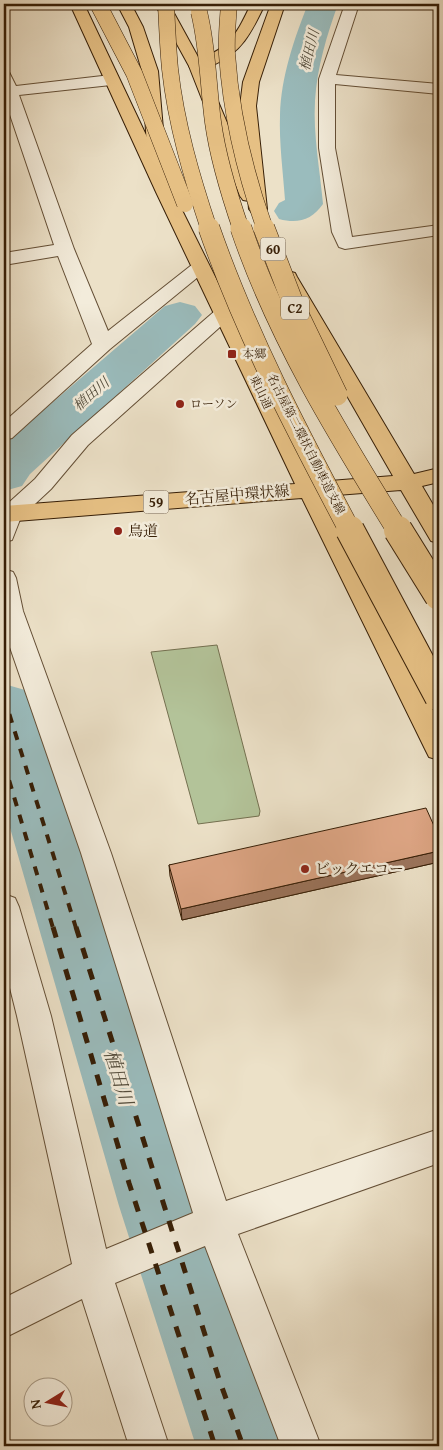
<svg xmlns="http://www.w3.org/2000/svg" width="443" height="1450" viewBox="0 0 443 1450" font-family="'Gentium Book Plus','Noto Serif JP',serif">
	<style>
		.green { fill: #b3c399; stroke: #747050 }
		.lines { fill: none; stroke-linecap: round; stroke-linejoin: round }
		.river { fill: #9abcbd; fill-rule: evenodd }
		.minor-casing { stroke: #644f36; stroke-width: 2 }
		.major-casing { stroke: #361e06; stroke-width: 2 }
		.highway-casing { stroke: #361e06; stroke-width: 2 }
		.minor { fill: #f3ecdb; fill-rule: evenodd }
		.major { fill: #e6c084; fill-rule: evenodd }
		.highway { fill: #e6c084; fill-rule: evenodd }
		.rail-far1 { stroke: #361e06; stroke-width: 4; stroke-dasharray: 9 9; stroke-linecap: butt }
		.rail { stroke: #361e06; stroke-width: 5; stroke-dasharray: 11 11; stroke-linecap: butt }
		.highway-bridge-far2-casing { stroke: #361e06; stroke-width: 17; stroke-linecap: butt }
		.highway-bridge-far1-casing { stroke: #361e06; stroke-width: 22; stroke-linecap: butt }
		.highway-bridge-casing { stroke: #361e06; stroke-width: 30; stroke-linecap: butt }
		.highway-bridge-far2 { stroke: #e6c084; stroke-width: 16 }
		.highway-bridge-far1 { stroke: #e6c084; stroke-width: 21 }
		.highway-bridge { stroke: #e6c084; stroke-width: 28 }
		.wall { fill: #be8e72; stroke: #361e06 }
		.shaded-wall { fill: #9b745c; stroke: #361e06 }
		.building { fill: #dda584; stroke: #361e06 }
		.poi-dot { fill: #8f2418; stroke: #f3ecdb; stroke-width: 2 }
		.labels { text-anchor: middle; stroke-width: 5; stroke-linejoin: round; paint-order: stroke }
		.far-poi-label { font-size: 12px; fill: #361e06; stroke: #f3ecdb; text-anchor: start }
		.far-street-label { font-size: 12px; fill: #361e06; stroke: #f3ecdb }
		.far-water-label { font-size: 14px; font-style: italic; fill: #544d3d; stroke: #f3ecdb }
		.shield { fill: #f3ecdb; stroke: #6f5c46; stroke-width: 1 }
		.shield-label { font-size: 14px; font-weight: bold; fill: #361e06 }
		.street-label { font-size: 15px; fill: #361e06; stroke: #f3ecdb }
		.poi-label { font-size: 15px; fill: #361e06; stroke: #f3ecdb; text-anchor: start }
		.near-water-label { font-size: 19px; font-style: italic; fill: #544d3d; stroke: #f3ecdb }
	</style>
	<rect width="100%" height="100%" fill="#ece1c8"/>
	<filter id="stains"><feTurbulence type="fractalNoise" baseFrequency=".004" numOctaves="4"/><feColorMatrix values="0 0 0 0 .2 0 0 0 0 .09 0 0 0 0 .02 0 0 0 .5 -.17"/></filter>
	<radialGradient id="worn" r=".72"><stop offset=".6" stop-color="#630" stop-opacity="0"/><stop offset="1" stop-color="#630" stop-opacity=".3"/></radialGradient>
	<path class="green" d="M217,645l43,166 -1,5 -61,8 -47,-172z"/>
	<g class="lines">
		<g class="river">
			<path d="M308,4h30c-11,31 -21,63 -23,97 -2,34 5,69 8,103 -11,16 -25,20 -44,15l-5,-8 5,-8 6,-3c-2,-29 -6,-57 -5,-85 1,-38 14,-76 28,-111z"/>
			<path d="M180,302l15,4 7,9 -7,9 -165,150 -8,12 -18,5v-47l161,-138z"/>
			<path d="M4,684l21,6 9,16 165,500 87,240h-90l-77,-240 -115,-399z"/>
		</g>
		<defs>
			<g id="minor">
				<path d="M345,4h14l-23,71 103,9v10l-104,-10v64l17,89 87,-12v10l-94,14 -6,-2 -7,-15 -13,-84v-69z"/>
				<path d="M4,70l5,2 7,14 95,-11 5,2 3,3 -3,3 -5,2 -92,10 55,154 34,82 85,-67 7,-2 7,2 2,4 -99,81 -98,89 -8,2v-18l88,-78 -34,-88 -54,9v-12l50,-8 -50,-148z"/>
				<path d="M223,308l7,2 3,4 -3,4 -142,127 -37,44 -30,28 -9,23 -8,2v-35l31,-28 37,-44 144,-125z"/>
				<path d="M4,569l9,3 3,6 7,33 88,242 115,348 213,-72v34l-201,71 83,212h-40l-76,-200 -90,37 54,163h-40l-47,-147 -78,39v-40l68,-34 -55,-248 -13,-52v-70l11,4 4,9 32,109 55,233 87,-36 -112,-360 -77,-223z"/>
			</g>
			<g id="major">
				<path d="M70,4h14l89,188 144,290 76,-6 -114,-199 2,-4 7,-2 7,2 2,4 117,197 25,-6v14l-17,4 17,29v28l-8,-2 -30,-51 -77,6 115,226v38l-10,-3 -4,-8 -123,-251 -298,24v-16l291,-22 -139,-292z"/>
				<path d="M155,4h14l34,62 55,130 -3,4 -6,1 -6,-1 -3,-4 -51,-130z"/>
			</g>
			<g id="highway">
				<path d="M117,4h14l12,23 15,44 9,105 -3,4h-12l-3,-4 -7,-105 -13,-44z"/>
				<path d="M251,4h14c-13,27 -23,49 -52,61 -7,3 -14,6 -22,4l-2,-3 2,-3c38,-15 43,-23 60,-59z"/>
				<path d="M271,4h14l-26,78 -3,24 11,103 -3,4 -6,1 -6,-1 -3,-4 -9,-103 3,-24z"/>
			</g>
		</defs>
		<use href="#minor" class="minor-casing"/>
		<use href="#major" class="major-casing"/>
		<use href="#highway" class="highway-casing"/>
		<use href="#minor" class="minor"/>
		<use href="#major" class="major"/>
		<use href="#highway" class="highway"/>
		<g class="rail-far1">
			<path d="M4,697l72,231"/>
			<path d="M4,763l49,165"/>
		</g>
		<g class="rail">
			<path d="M53,927l76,256 86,263"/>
			<path d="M76,927l143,452 24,67"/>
		</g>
		<defs>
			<g id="highway-bridge-far2">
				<path d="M98,4l36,69 51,131"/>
				<path d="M166,4c1,22 2,44 4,65 6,55 22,109 39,160"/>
				<path d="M229,4c-1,16 -3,33 -2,50 4,60 18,119 38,175"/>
				<path d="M199,12c9,36 9,73 14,110 5,37 16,72 28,107"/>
			</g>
			<g id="highway-bridge-far1">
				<path d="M209,228c37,106 89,205 141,303"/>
				<path d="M241,228c37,109 97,206 157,303"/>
				<path d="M264,228l30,78 43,89"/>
			</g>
			<g id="highway-bridge">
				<path d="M350,530l89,167"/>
				<path d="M398,530l41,66"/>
			</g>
		</defs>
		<use href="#highway-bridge-far2" class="highway-bridge-far2-casing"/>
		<use href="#highway-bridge-far1" class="highway-bridge-far1-casing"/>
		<use href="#highway-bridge" class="highway-bridge-casing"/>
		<use href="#highway-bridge-far2" class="highway-bridge-far2"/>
		<use href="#highway-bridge-far1" class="highway-bridge-far1"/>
		<use href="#highway-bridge" class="highway-bridge"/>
	</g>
	<path class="wall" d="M439,837v25l-257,58 -12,-44 -1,-11z"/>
	<path class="shaded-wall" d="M439,851v11l-257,58 -1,-11z"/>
	<path class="building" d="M426,808l13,29v14l-258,58 -12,-44z"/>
	<g class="poi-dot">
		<rect x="227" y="349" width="10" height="10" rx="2.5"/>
		<circle cx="180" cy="404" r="5"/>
		<circle cx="118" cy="531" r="5"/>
		<circle cx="305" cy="869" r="5"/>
	</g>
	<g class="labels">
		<g class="far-poi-label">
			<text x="242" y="358">本郷</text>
			<text x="190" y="408">ローソン</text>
		</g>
		<g class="far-street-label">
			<text transform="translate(261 392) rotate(64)" y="4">東山通</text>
			<text transform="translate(306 444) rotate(63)" y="4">名古屋第二環状自動車道支線</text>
		</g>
		<g class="far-water-label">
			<text transform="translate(309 50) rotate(-76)" y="5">植田川</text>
			<text transform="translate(91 394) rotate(-41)" y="5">植田川</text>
		</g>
		<g class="shield">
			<rect x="260.5" y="237.5" width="25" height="23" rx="4"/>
			<rect x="281" y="296.5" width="28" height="23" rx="4"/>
			<rect x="143.5" y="490.5" width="25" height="23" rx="4"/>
		</g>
		<g class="shield-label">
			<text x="273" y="254">60</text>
			<text x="295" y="313">C2</text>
			<text x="156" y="507">59</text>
		</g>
		<g class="street-label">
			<text transform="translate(237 495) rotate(-5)" y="5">名古屋中環状線</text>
		</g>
		<g class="poi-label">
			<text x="128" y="536">鳥道</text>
			<text x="315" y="874">ビックエコー</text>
		</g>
		<g class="near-water-label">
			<text transform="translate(119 1077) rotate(73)" y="7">植田川</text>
		</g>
	</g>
	<rect width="443" height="1450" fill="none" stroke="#ece1c8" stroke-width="20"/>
	<rect x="5" y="5" width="433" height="1440" fill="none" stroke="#361e06" stroke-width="2.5"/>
	<rect x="10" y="10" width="423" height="1430" fill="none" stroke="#361e06"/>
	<g transform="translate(48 1402) rotate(260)"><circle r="24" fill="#f3ecdb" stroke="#a79a86"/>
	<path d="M0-4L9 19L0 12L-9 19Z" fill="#8f2418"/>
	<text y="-8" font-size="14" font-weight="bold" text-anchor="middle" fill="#361e06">N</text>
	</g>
	<rect width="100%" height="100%" filter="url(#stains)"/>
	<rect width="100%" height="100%" fill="url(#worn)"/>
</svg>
